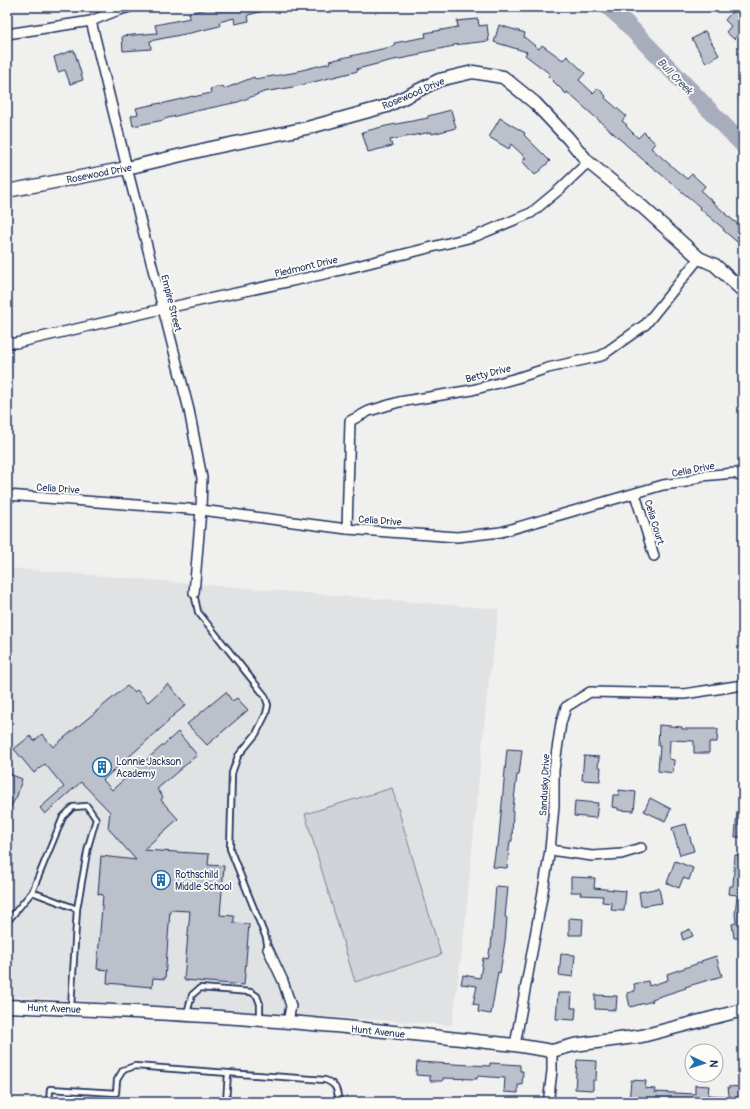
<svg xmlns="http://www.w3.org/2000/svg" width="750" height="1109" viewBox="0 0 750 1109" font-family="Pangolin,sans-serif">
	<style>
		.built { fill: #e0e2e3 }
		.green { fill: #d0d3d8; stroke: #76819b }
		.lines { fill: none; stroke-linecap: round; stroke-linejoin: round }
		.river { stroke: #a7adbd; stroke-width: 17 }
		.building { fill: #bbc0ca; stroke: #1b2f5e }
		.service-casing { stroke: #1b2f5e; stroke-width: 8 }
		.minor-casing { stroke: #1b2f5e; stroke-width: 12 }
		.tertiary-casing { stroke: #1b2f5e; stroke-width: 15 }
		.service { stroke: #fdfcf7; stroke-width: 4.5 }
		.minor { stroke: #fdfcf7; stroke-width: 9 }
		.tertiary { stroke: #fdfcf7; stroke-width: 12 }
		.labels { text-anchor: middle; stroke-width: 3.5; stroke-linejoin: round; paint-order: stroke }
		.street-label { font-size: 10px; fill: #1b2f5e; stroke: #fdfcf7 }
		.poi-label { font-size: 10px; fill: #1b2f5e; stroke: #fdfcf7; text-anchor: start }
		.water-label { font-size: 11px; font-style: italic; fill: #4c5b7f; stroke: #fdfcf7 }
	</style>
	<rect width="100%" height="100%" fill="#f0f0ee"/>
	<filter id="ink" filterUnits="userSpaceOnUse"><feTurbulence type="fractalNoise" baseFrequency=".025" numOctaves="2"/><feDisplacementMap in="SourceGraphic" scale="8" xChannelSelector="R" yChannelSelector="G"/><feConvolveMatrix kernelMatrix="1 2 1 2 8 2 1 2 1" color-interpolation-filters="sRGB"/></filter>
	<g filter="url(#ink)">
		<path class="built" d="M7,568l492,41 -12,86 -23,239 -12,91 -445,-29z"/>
		<path class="green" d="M392,788l49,167 -86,27 -50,-168z"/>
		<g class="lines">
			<path class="river" d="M608,7l17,15 118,123"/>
		</g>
		<g class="building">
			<path d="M213,7h54v3l-19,5 1,6 -14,3 -1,-6 -15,4 1,4 -30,7 -40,8 1,8 -28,2 -1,-15 35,-3 -2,-8 35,-7 -1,-5z"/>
			<path d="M736,7h7v22l-9,10 -8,-7 5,-6 -6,-6z"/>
			<path d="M478,19l1,7 8,-1 2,16 -36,4 1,1 -34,7v2l-31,6 -32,8 1,2 -65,16 -29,5 -26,10 -42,9 -32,8v1l-31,6 -2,-10 7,-2 -2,-6 25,-5v1l32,-8v1l18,-4 -1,-4 13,-3 1,3 30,-12 1,2 43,-7v-1l32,-8 -1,-2 66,-15 -1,-3 32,-6 -1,-4 33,-6 -1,-6z"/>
			<path d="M499,25l26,8 -1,4 15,12 3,-4 21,15 4,-4 18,17 -6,7 14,13 5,-5 8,8 -1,2 21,18 -4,5 5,4 -1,1 12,12 6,-6 11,11 -4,5 25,22 11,9 5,-5 13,12 -4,5 25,23h-1l18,14v19l-20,-17 1,-1 -25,-21 1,-1 -33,-28 -26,-21 -74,-66 -1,2 -18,-18 2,-2 -25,-19 2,-3 -33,-10z"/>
			<path d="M705,31l14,24 -13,8 -14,-24z"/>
			<path d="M74,50l9,30 -13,4 -5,-14 -7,2 -4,-15z"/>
			<path d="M451,110l5,18 -24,6 -1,-2 -41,8 2,6 -24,6 -6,-20 24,-6 42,-8v-2z"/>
			<path d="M500,118l25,15 -1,2 26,26 -15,14 -13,-14 4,-3 -15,-14 -2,5 -20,-12z"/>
			<path d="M168,684l18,21 -18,15 1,1 -66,59 9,10 66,-58 19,23 -40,34 6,8 -2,3 17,19 -35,31 66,4 -1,11 16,1 -4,49 14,1v7l15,1 -5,61 -60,-5 6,-69 -20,-1 -5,69 -12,-1 -1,9 -45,-4 1,-13 -11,-1 6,-74 -5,-1 3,-38 35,4 -28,-32 2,-16 -29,-30 -36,32 -5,-6 24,-21 -19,-23 -11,9 -20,-24 16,-13 4,5 8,-7 11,13 74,-61 7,6 3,-2 11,12z"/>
			<path d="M226,692l6,9 5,-3 11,12 -41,35 -20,-21z"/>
			<path d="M659,725l23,2v2h36l-1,13h-8v11h-15v-12l-24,-1 -1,19 5,1 -1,13 -15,-2 2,-25h-2z"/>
			<path d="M507,749l15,1 -3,25h-2l-4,33 -1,33h-2l-3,27 -14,-1 3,-20h2z"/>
			<path d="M584,756l15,1 -1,10h3l-1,14 -18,-1z"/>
			<path d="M7,773l15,6 -5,17 -10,17z"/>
			<path d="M619,790l17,2 -2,19 -16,-1v-2l-6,-1 1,-12h6z"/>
			<path d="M650,798l21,11 -6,12 -21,-10z"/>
			<path d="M575,801l23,2 -2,15 -22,-2z"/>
			<path d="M737,811l6,1v25h-8z"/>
			<path d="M686,824l8,27 -14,4 -8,-27z"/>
			<path d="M735,855l8,1v82h-9l-2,-14 4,-1 -1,-9 2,-19 -8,-1 1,-8h3z"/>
			<path d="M675,861l18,7 -4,12 -6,-2 -4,10 -12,-5z"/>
			<path d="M571,877l24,1 -1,10 32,3 -2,20 -13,-1 1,-7 -10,-1 1,-6 -23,-1 1,-3h-10z"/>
			<path d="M496,886l12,1 -3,30 2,1 -2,23 -5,32 -2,-1 -7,42 -13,-2 1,-7 -6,-1 4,-18 -16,-2 2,-9 17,3 3,-20 5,1 2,-11h1z"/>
			<path d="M659,888l3,15 -21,3 -2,-14z"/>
			<path d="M569,918l14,1 -1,16h-13z"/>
			<path d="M690,929l3,7 -10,4 -2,-7z"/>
			<path d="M561,954l14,1 -2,22 -14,-2z"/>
			<path d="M716,956l6,20 -37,11 1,1 -34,11 1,2 -23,6 -3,-14 8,-2 -1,-7 14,-3 1,5 19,-6 -1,-6 35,-12 -1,-1z"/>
			<path d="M558,993h14l-1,15h5l-1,12 -19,-1z"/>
			<path d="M595,995l22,1 -1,14 -21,-1z"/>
			<path d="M577,1060l20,1 -1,19h-3v10l-18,-1z"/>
			<path d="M417,1062l73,4v-3l30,2v6h3l-1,14h-4v8l-14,-1 1,-14 -28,-2v3l-34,-1v3h-13v-5l-14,-1z"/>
			<path d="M631,1080l15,1 -1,7 10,1 -1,3 41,2v-9l14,1 -1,9 17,1v6h-96z"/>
			<path d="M743,1086v16h-13l-2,-15z"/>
		</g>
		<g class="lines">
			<defs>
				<g id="service">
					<path d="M194,593l4,19 67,84 3,9 -2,9 -10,20 -18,22 -6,17 -2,76 36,89 2,11"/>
					<path d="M32,892l45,17"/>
					<path d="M7,922l25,-30 31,-75 10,-10 14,-1 9,13 -8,28 -11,62 -6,98"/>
					<path d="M187,1013l5,-18 8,-7 51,4 6,4 3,8v16"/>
					<path d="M228,1073l97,7c12,4 12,10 14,22"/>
					<path d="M49,1102l1,-13 66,4 1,-13 6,-10 12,-4 93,7 -2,29"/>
				</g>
				<g id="minor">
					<path d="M91,21l36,147 62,242 13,68 -1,32 -7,83"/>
					<path d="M7,34l84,-13 25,-10 14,-4"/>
					<path d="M7,343h9l146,-34 167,-36 147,-37 55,-23 29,-24 28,-27"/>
					<path d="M635,494l19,62"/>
					<path d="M7,495l194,15 146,19 110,8 44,-5 162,-47 23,-3 15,-6 34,-3 8,5"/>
					<path d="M347,529l3,-108 19,-10 30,-9 73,-12 45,-12 31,-10 53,-12 45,-32 53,-66"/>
					<path d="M550,850l42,6 29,-2 20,-6"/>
					<path d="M268,949l15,32 8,25 -3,16"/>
					<path d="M515,1045l26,-142 9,-53 4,-44v-36l7,-47 5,-16 24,-15 94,2 59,-9"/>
					<path d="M551,1102l-2,-6 3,-25v-20"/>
				</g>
				<g id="tertiary">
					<path d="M7,191l120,-23 84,-20 96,-20 80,-22 52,-26 34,-8 30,5 32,26 33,35 20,24 49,40 62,56 16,7 28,26"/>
					<path d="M7,1006c94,4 188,8 282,16 75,6 150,15 226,23l37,6 22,-6 68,-9 101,-26"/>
				</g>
			</defs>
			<use href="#service" class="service-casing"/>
			<use href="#minor" class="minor-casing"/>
			<use href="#tertiary" class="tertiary-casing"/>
			<use href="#service" class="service"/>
			<use href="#minor" class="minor"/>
			<use href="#tertiary" class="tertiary"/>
		</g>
	</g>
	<defs>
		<symbol id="building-ring" viewBox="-11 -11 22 22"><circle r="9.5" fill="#fdfcf7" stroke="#1f6fb2" stroke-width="1.5"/><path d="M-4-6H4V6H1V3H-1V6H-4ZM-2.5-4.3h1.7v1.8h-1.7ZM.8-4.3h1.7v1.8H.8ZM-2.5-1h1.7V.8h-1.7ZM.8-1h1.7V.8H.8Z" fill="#1f6fb2"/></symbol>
	</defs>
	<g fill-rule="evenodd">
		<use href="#building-ring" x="91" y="756" width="22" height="22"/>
		<use href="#building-ring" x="150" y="869" width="22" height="22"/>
	</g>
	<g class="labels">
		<g class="street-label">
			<text transform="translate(413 93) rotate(-23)" y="4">Rosewood Drive</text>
			<text transform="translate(99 173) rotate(-11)" y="4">Rosewood Drive</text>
			<text transform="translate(306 266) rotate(-13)" y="4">Piedmont Drive</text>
			<text transform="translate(172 303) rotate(76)" y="4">Empire Street</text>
			<text transform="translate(488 373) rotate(-14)" y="4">Betty Drive</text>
			<text transform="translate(693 469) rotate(-11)" y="4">Celia Drive</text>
			<text transform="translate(58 488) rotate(4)" y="4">Celia Drive</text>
			<text transform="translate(380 520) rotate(4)" y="4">Celia Drive</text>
			<text transform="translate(655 522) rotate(73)" y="4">Celia Court</text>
			<text transform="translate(544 785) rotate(-87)" y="4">Sandusky Drive</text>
			<text transform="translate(54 1008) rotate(2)" y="4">Hunt Avenue</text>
			<text transform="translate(378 1031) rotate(6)" y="4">Hunt Avenue</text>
		</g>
		<g class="poi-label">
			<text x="116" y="765">Lonnie Jackson<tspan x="116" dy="12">Academy</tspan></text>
			<text x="175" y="878">Rothschild<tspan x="175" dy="12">Middle School</tspan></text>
		</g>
		<g class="water-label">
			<text transform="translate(675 76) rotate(46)" y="4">Bull Creek</text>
		</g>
	</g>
	<rect width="750" height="1109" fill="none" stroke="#fdfcf7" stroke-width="24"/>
	<rect x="12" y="12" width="726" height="1085" fill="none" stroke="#1b2f5e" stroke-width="1.5" filter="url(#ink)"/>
	<g transform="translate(704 1063) rotate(94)"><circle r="19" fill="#fdfcf7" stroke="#a3aaba"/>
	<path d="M0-3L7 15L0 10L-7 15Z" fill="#1f6fb2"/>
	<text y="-6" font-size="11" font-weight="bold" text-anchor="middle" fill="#1b2f5e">N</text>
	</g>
</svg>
